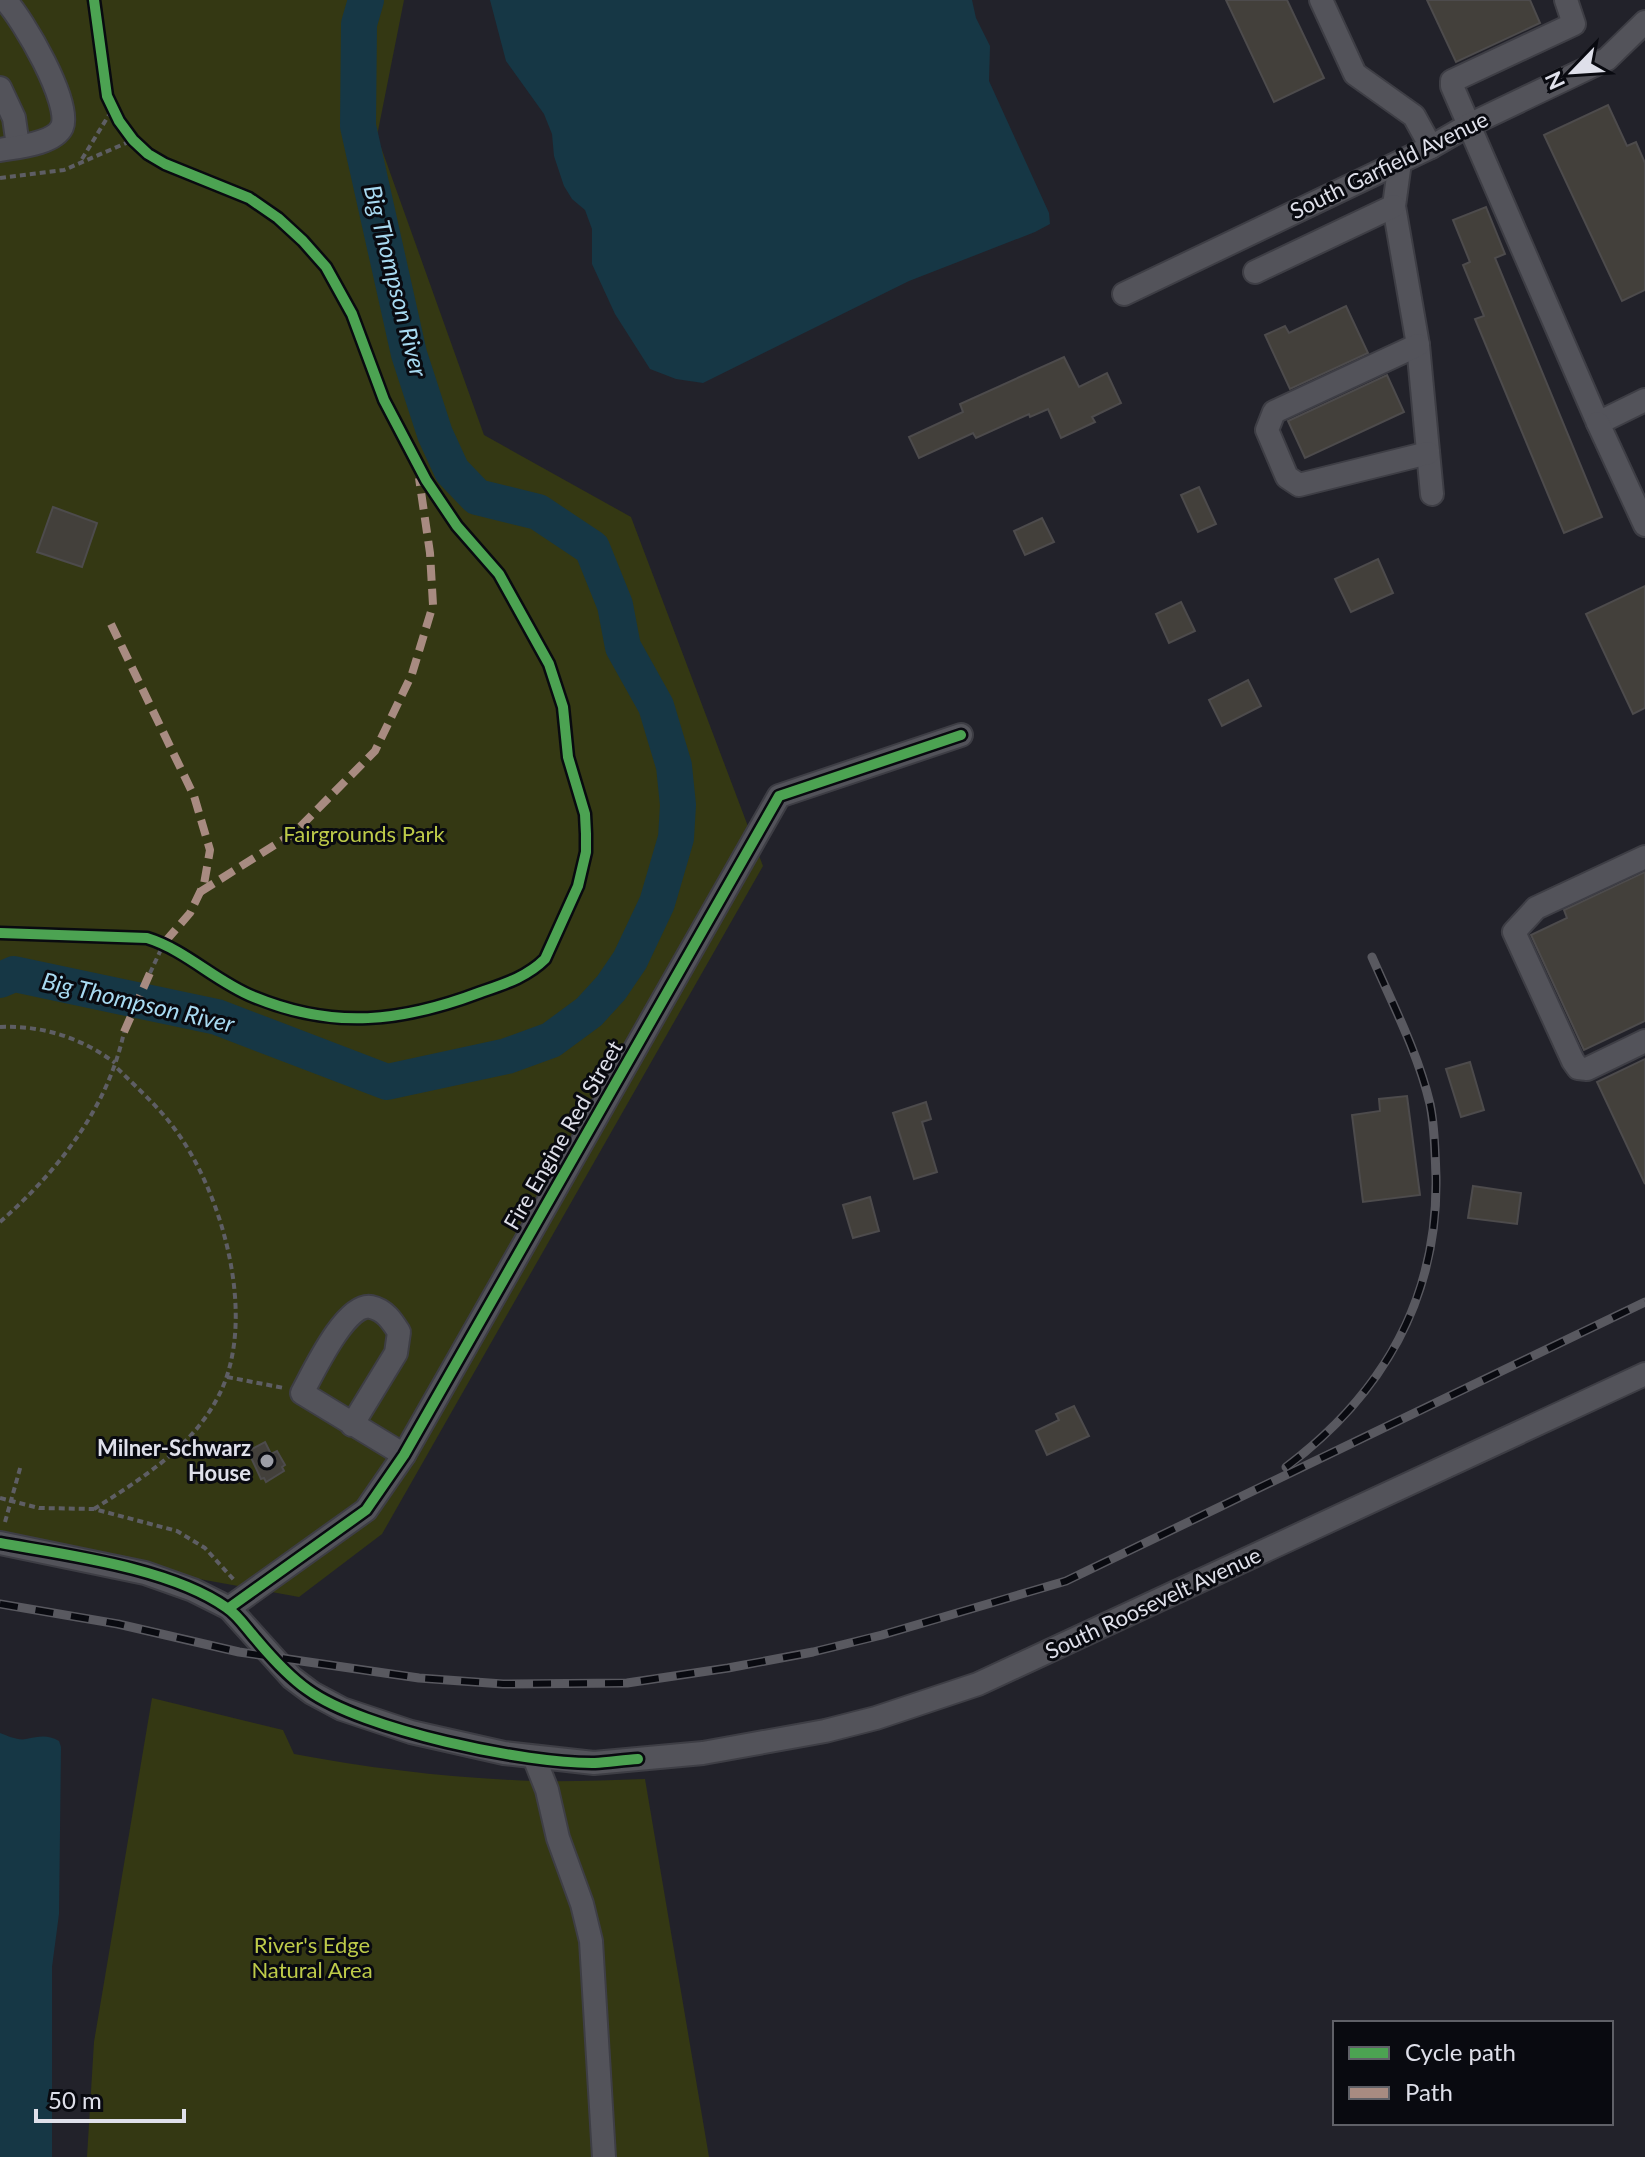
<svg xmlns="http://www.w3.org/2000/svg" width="1645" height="2157" viewBox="0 0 1645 2157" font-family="Lato,sans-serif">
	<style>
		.green { fill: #343813 }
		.water { fill: #163745 }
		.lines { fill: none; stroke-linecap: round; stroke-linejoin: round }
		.river { stroke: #163745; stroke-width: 36 }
		.building { fill: #43403b; stroke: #4d4b4c; stroke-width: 2 }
		.minor-casing { stroke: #3e3e45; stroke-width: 26 }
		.path { stroke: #5e5e64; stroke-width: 4; stroke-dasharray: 6 4; stroke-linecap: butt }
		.minor { stroke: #53535a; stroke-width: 22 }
		.rail-casing { stroke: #595960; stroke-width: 9 }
		.rail { stroke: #090a10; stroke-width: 6; stroke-dasharray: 18; stroke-linecap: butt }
		.quiet { stroke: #a88b81; stroke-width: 8; stroke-dasharray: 16 8; stroke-linecap: butt }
		.cycleway-casing { stroke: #090a10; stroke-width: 15 }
		.cycleway { stroke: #4ca352; stroke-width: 10 }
		.poi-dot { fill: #9d9ea7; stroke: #090a10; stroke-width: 3 }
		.labels { text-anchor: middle; stroke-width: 6; stroke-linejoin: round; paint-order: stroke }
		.street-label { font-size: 22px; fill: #dfe0ea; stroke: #090a10 }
		.park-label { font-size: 22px; fill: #bdca49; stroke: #090a10 }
		.poi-label { font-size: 22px; font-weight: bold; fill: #dfe0ea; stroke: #090a10; text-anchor: end }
		.water-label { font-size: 24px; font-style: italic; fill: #a8daf1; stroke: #090a10 }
	</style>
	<rect width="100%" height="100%" fill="#22222a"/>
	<g class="green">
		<path d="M0,0h404l-27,136 107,299 147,82 132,349 -381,668 -83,63 -299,-54z"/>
		<path d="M152,1698l131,32 11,24c79,15 159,24 240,27 37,1 74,-1 111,-2l64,378h-622l7,-115z"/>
	</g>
	<g class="water">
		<path d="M490,0h482l4,18 14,28 -1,35 60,132 1,11 -15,8 -126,49 -206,102 -27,-4 -26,-10 -35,-55 -23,-50v-35l-7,-19 -13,-11 -8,-13 -10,-30 -2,-22 -8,-20 -38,-53z"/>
		<path d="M0,1733c8,3 19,8 26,6 13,-2 20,-5 33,2l2,6 -2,167 -7,53v190h-52z"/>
	</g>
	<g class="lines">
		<path class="river" d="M0,980l14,-6 203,43 170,65 120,-26 44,-16 38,-28 22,-24 19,-28 27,-57 19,-65 2,-33 -4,-39 -18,-60 -33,-59 -8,-42 -23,-57 -54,-36 -61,-15 -25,-26 -17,-37 -26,-80 -51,-228 1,-102 7,-24"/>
	</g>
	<g class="building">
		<path d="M1226,0h61l37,78 -50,24z"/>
		<path d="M1427,0h103l10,23 -84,39z"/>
		<path d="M1608,105l19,41 9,-4 9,21v127l-23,11 -78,-166z"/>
		<path d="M1486,207l19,47 -10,4 107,259 -38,16 -89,-214 9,-3 -21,-51 7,-3 -17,-42z"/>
		<path d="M1346,306l22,47 -78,36 -25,-54 20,-9 4,7z"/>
		<path d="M1064,357l15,30 28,-14 14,30 -29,14 3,5 -34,16 -13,-29 -18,8 -1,-3 -53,24 -3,-5 -54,25 -10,-21 54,-25 -3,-8z"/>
		<path d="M1387,375l17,37 -99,46 -17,-37z"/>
		<path d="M1199,487l17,37 -18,8 -17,-37z"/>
		<path d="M53,507l44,16 -15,44 -45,-15z"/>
		<path d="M1042,518l12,24 -29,13 -11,-24z"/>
		<path d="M1378,559l15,34 -42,19 -16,-33z"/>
		<path d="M1645,586v122l-12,6 -47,-100z"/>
		<path d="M1181,602l14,29 -26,12 -13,-29z"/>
		<path d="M1248,680l13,26 -39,20 -13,-26z"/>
		<path d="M1645,872v149l-61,29 -53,-115 36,-17 -3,-8z"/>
		<path d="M1645,1059v125l-48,-102z"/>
		<path d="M1470,1062l14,48 -23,7 -15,-48z"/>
		<path d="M1407,1096l13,99 -57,7 -11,-87 28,-4 -1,-12z"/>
		<path d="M926,1102l5,17 -9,3 15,50 -23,7 -21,-66z"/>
		<path d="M1473,1186l48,7 -4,31 -49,-6z"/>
		<path d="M870,1197l9,34 -26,7 -10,-33z"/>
		<path d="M1074,1406l15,30 -42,19 -11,-24 23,-11 -3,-6z"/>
		<path d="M265,1442l6,12 6,-3 8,14 -3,2 2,4 -18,11 -2,-4 -3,1 -13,-28z"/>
	</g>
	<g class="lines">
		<defs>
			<g id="minor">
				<path d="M1321,0l34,74 59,42 17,31"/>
				<path d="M1566,0l8,24 -122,57v5l146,337 47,-23"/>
				<path d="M0,88l14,30 4,28"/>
				<path d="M0,150c17,-3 54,-6 62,-23 10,-24 -39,-108 -57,-127"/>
				<path d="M1400,162l-6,44 24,139 14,149"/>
				<path d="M1255,272l139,-66"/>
				<path d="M1124,294l307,-147 38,-22 138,-66 38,-37"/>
				<path d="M1418,345l-144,67 -7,18 20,47 12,8 129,-32"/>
				<path d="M1598,423l47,102"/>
				<path d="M1645,857l-109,51 -22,24 59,129 5,7 9,1 58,-28"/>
				<path d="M352,1425l44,-72 3,-21c-7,-11 -14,-22 -28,-25 -25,-5 -58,66 -69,86l102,62"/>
				<path d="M0,1543l145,30 48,17 36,18 63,70 20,15 30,16 69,23 93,21 90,10 109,-10 122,-22 51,-13 102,-34 667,-310"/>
				<path d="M229,1608l137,-98 38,-55 375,-659 182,-61"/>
				<path d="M534,1757l13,33 11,48 24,66 9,37 13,216"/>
			</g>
		</defs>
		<use href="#minor" class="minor-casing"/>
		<g class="path">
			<path d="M82,159l30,-49"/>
			<path d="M0,178l64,-8 69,-30"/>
			<path d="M150,973l14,-30"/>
			<path d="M0,1027c42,-2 82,11 115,36"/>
			<path d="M0,1222c57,-50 108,-114 124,-190"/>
			<path d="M227,1377l57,11"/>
			<path d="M0,1498l39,10 55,1 83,22 28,17 29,32"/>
			<path d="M94,1509c47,-30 99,-62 125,-114 39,-76 4,-202 -45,-267 -17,-23 -39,-42 -59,-62"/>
			<path d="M5,1522l16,-57"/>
		</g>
		<use href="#minor" class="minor"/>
		<defs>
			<g id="rail">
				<path d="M1286,1467c96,-72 152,-168 150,-290 -1,-24 -1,-49 -6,-73 -12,-51 -37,-99 -58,-147"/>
				<path d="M0,1604l118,20 121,28 180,26 84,6 124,-1 101,-15 85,-16 69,-17 184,-54 579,-279"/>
			</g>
		</defs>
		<use href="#rail" class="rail-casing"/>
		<use href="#rail" class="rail"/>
		<g class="quiet">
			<path d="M111,624l83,172 16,54 -6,34 -14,29 -26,30"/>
			<path d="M200,892l94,-59 81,-82 37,-77 21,-69 -3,-52 -11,-75"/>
			<path d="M124,1032l26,-59"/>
		</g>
		<defs>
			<g id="cycleway">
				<path d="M0,933l147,5c39,12 69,44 107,59 80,33 148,25 227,-5 23,-8 46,-15 64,-33l33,-73 8,-34v-18l-1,-20 -17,-57 -5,-50 -14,-43 -50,-90 -42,-48 -31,-46 -42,-80 -32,-86 -26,-47 -23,-26 -25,-23 -29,-20 -84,-34 -17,-10 -15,-14 -14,-19 -12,-25 -13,-96"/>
				<path d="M0,1543c67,12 171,25 227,65 11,7 20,21 29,31 16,19 32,37 52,51 55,40 218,74 287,73 14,-1 29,-3 43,-4"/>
				<path d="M229,1608l137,-98 38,-55 375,-659 182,-61"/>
			</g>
		</defs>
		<use href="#cycleway" class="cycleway-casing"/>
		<use href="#cycleway" class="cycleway"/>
	</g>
	<circle class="poi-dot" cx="267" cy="1461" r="8"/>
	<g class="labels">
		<g class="street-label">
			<text transform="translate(1389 165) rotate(-26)" y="8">South Garfield Avenue</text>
			<text transform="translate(563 1135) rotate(-60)" y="8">Fire Engine Red Street</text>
			<text transform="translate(1153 1603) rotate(-25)" y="8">South Roosevelt Avenue</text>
		</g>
		<g class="park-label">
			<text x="364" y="842">Fairgrounds Park</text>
			<text x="312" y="1953">River's Edge<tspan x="312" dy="25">Natural Area</tspan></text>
		</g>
		<g class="poi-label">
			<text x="251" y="1456">Milner-Schwarz<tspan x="251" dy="25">House</tspan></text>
		</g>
		<g class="water-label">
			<text transform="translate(395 281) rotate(76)" y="8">Big Thompson River</text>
			<text transform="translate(138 1003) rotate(13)" y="8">Big Thompson River</text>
		</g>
	</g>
	<rect x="1333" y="2021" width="280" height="104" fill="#090a10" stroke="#5f6067" stroke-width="2"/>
	<rect x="1349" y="2047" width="40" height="12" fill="#4ca352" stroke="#5f6067" stroke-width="2"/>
	<text x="1405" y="2061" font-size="24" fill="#dfe0ea">Cycle path</text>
	<rect x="1349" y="2087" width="40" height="12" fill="#a88b81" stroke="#5f6067" stroke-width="2"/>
	<text x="1405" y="2101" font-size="24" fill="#dfe0ea">Path</text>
	<g transform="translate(1573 72) rotate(245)" stroke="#090a10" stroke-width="6" paint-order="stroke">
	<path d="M0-6L14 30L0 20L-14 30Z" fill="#dfe0ea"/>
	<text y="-12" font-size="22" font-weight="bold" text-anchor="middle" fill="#dfe0ea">N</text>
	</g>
	<path d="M36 2109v12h148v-12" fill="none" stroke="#dfe0ea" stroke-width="4"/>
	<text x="48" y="2109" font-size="24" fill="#dfe0ea" stroke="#090a10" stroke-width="6" paint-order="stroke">50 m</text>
</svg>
